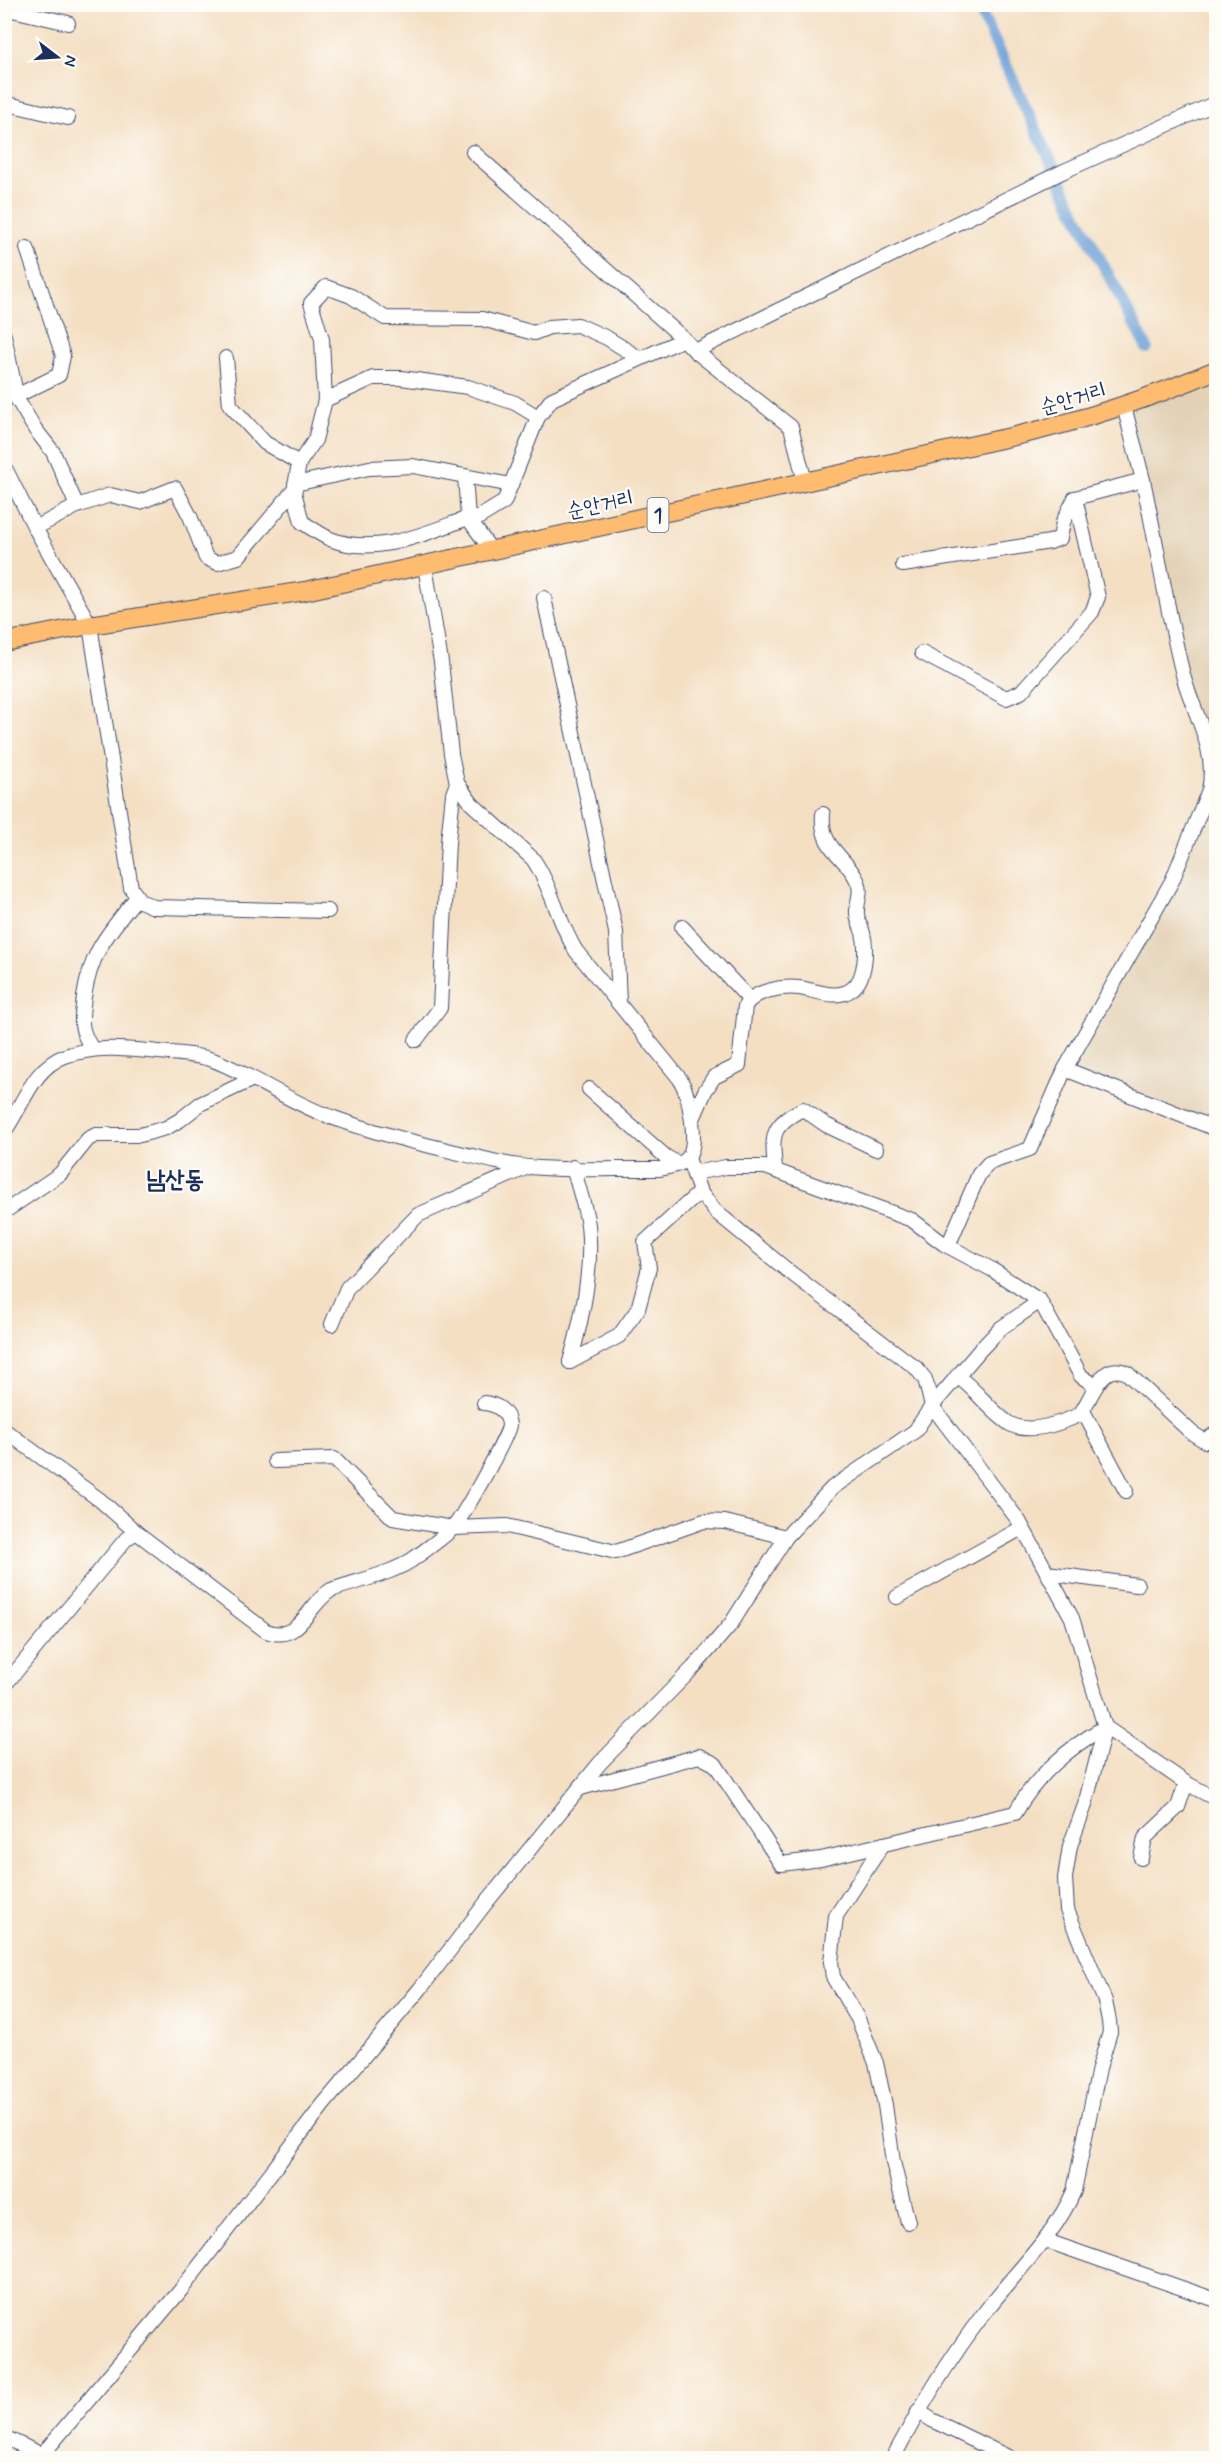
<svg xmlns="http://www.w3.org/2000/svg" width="1221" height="2463" viewBox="0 0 1221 2463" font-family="Mynerve,'Poor Story',sans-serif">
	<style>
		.built { fill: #e3d1b6 }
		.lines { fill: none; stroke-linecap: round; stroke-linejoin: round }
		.canal { stroke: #6a9fd6; stroke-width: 12 }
		.minor-casing { stroke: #3c496d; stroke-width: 16 }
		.major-casing { stroke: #3c496d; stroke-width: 20 }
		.minor { stroke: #fff; stroke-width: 14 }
		.major { stroke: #fdbc70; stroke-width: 18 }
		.labels { text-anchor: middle; stroke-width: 4.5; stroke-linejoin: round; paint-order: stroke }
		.shield { fill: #fdfcf7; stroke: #5f6c8c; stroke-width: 1.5 }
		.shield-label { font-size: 20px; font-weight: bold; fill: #1b2f5e }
		.street-label { font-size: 21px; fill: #1b2f5e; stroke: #fdfcf7 }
		.quarter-label { font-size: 24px; font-weight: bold; fill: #1b2f5e; stroke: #fdfcf7 }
	</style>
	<rect width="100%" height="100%" fill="#fdfcf7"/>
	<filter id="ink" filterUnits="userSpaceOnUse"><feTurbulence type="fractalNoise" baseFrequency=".0167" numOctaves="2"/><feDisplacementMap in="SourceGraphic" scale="12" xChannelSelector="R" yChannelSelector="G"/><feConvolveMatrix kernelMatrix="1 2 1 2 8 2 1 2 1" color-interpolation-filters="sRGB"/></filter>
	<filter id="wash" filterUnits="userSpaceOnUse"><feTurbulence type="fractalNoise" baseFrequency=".008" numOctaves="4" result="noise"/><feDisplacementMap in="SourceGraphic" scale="24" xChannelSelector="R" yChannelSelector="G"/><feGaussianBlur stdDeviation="1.35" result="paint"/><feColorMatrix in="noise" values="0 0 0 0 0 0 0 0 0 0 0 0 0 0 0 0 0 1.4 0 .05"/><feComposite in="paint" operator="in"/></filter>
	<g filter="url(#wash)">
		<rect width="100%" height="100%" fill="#f4dfc3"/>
		<path class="built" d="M1216,370v759l-151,-60 107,-188 40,-105 -28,-99 -60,-271z"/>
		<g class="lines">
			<path class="canal" d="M977,4l95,202 75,142"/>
		</g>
	</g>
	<g filter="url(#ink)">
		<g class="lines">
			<defs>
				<g id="minor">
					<path d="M4,8l64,15"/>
					<path d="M4,103l64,15"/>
					<path d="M473,152l211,187 11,12 96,76 14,55"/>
					<path d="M4,335l13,64 18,30 18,23 24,54 -42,22"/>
					<path d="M695,351l367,-179 154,-69"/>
					<path d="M226,358l4,47 35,38 34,20 16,-23 10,-40 -3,-61 -11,-36 15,-16 25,9 34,22 97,1 52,14 15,-6 29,-2 29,13 32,20"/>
					<path d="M16,396l43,-21 4,-19 -36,-108"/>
					<path d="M325,400l48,-22h28l67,9 47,16 23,14"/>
					<path d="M299,463l-5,29 8,30c9,6 19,13 28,17 45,18 96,-6 138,-21h10l26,-16 34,-85 14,-18 132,-60"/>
					<path d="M4,466l31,62 55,97 41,263 9,13 14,6 174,4"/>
					<path d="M465,476l3,42 23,32"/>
					<path d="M295,484l74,-16 44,-2 98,19"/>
					<path d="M77,506l33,-11 30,7 35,-14 15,28 16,42 11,5 21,-6 57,-68"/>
					<path d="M903,565l147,-23 10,-4 3,-16 12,-24"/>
					<path d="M544,598l72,334 3,71"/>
					<path d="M922,653l84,45 15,-6 71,-80 6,-15 -23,-99 68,-18 -19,-74"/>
					<path d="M682,927l67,72"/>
					<path d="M416,1040l24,-32 8,-166 5,-48 4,-11"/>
					<path d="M92,1049c-13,-21 -11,-28 -8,-52 7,-47 25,-64 53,-100"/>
					<path d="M1065,1069l107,-188 37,-91c9,-41 -16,-77 -26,-115 -16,-64 -26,-130 -40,-195"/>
					<path d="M589,1089l77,68 13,7"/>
					<path d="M693,1119l12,-28 9,-14 25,-12 6,-59c9,-15 36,-20 54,-18 16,2 38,13 53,1 14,-10 15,-41 11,-56 -2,-7 -7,-15 -6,-22 0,-11 6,-20 0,-31 -13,-26 -37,-31 -34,-66"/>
					<path d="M4,1132c19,-26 28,-64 61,-76 32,-11 62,-7 94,-4 18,2 37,2 54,8 37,14 72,39 110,54 55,21 116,34 174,48 47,11 114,6 163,7 8,-2 21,-4 27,-10 13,-15 2,-64 -7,-80l-104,-128c-18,-29 -24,-64 -43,-92l-61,-55 -15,-21 -6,-29 -10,-92 -16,-96"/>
					<path d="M688,1158l12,34 16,20 71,58 129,98 9,11 7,27 87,115 53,97 33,109 81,56 30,16"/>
					<path d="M775,1169c-3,-33 -5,-44 28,-60l23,16 50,24"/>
					<path d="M694,1173l32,-6h39l147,53 32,24 47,25 49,32 41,75 15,10"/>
					<path d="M4,1212l56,-38 28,-35 8,-4h44l26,-7 14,-8 20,-16 51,-24"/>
					<path d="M948,1246l31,-72 10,-11 41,-14 35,-80 151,60"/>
					<path d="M332,1324l15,-36 71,-73 110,-48"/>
					<path d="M570,1362l49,-26 19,-27 11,-41 -4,-26 55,-50"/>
					<path d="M570,1362c12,-43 23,-92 18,-137 -3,-19 -10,-39 -15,-58"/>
					<path d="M957,1376c19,13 34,36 53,48 20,11 51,-1 69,-9 14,-16 20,-55 48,-42l65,60 13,8 11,-8"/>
					<path d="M1083,1411l43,80"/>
					<path d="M4,1430l96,70 36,32 130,99c34,13 41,-26 65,-41 26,-9 65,-17 85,-33 12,-9 25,-18 36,-28 9,-9 57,-94 57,-104 -1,-14 -13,-21 -25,-22"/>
					<path d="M275,1461l59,-2 59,59 60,10 54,-2 109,26 88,-31 21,1 61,15"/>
					<path d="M1047,1573l90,12"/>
					<path d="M897,1597l125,-69"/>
					<path d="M4,1686l122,-147 10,-7"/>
					<path d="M581,1788l118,-32 16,8 66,100 40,-5 194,-46c20,-36 54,-66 90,-86"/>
					<path d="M883,1844l-47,72 -5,46 2,15 25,42 18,44 9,42 8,57 15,60"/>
					<path d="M1141,1858l4,-20 33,-31 8,-24"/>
					<path d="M1044,2240l172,60"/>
					<path d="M918,2411l14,9 78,38"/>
					<path d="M4,2437l45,21"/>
					<path d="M42,2455l138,-164 143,-186 97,-116 65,-85 115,-141 93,-95 38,-44 55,-87 46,-49 83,-57 17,-25 48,-56 21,-22 39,-27"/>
					<path d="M893,2458c27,-51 57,-100 92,-146 30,-40 69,-75 89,-121l25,-123 11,-36 -1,-11 -4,-20 -38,-91 -2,-32 5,-32 15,-41 20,-78"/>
				</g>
				<path id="major" d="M4,642l86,-17 215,-34 710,-155c70,-16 136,-38 201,-66"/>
			</defs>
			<use href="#minor" class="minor-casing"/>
			<use href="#major" class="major-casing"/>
			<use href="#minor" class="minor"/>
			<use href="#major" class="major"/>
		</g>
	</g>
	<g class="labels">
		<rect class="shield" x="647.5" y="498" width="21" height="34" rx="4.5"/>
		<g class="shield-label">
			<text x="658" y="522">1</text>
		</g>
		<g class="street-label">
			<text transform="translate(1073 398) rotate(-16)" y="7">순안거리</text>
			<text transform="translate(600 504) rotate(-12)" y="7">순안거리</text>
		</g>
		<g class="quarter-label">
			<text x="175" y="1187">남산동</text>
		</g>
	</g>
	<rect width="1221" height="2463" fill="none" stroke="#fdfcf7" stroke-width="24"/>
	<g transform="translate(57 57) rotate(107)" stroke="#fdfcf7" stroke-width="4.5" paint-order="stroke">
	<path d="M0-4.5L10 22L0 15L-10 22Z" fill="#1b2f5e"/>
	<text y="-9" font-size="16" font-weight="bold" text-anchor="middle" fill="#1b2f5e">N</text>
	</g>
</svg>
